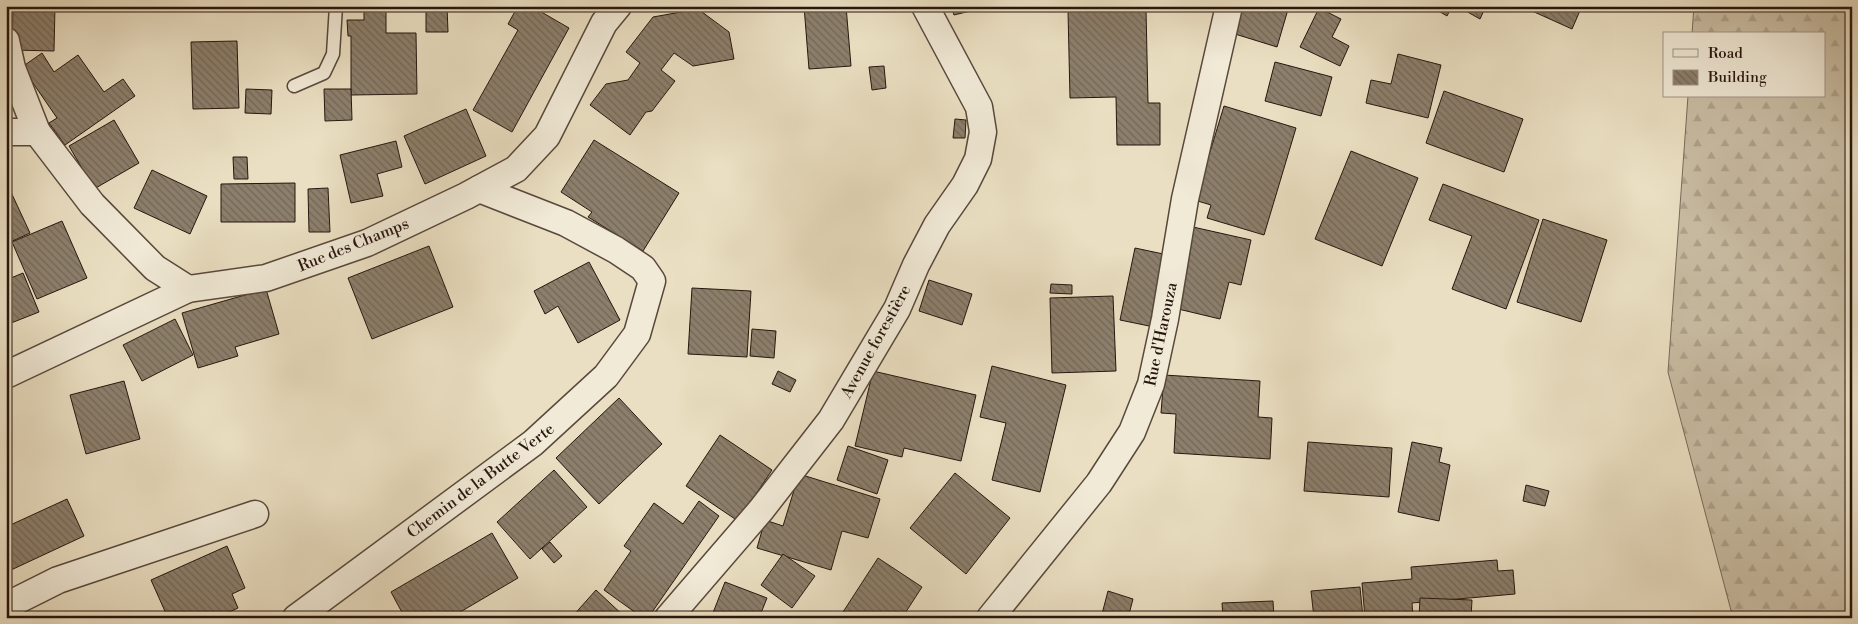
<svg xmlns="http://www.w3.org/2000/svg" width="1858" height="624" viewBox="0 0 1858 624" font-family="'Libre Bodoni',serif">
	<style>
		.forest { fill: url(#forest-firs); stroke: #786a5a }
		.building { fill: url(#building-back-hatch); stroke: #27160f }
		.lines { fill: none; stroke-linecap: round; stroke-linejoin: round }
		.lane-casing { stroke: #58483c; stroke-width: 15 }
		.street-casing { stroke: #58483c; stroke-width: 29 }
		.lane { stroke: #f1ead7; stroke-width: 12 }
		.street { stroke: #f1ead7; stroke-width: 26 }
		.labels { text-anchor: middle; stroke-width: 4; stroke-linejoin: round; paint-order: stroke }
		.street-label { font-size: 16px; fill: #27160f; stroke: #f1ead7 }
	</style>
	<defs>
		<pattern id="forest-firs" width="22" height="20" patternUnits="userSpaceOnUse" patternTransform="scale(1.25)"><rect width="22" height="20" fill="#c9bda4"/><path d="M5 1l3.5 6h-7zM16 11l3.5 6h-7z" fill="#ada28c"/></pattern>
		<pattern id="building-back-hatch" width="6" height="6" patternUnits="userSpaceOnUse" patternTransform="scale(1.25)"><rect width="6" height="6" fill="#8c7f6c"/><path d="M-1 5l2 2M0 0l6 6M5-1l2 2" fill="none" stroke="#726757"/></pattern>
	</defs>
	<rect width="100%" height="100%" fill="#eadfc2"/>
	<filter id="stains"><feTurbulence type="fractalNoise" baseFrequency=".004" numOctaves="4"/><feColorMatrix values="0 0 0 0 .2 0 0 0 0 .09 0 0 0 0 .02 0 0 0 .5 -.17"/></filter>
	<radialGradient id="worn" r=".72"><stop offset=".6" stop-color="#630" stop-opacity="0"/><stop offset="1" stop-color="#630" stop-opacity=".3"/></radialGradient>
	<path class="forest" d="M1694,6h158v612h-119l-65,-246 20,-276h136v-62h-132z"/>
	<g class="building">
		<path d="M13,6h42l-1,45 -42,-1z"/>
		<path d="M364,6h22v27h30l1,61 -66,1v-59h-3l-1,-16h17z"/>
		<path d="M426,6h21l1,26h-22z"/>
		<path d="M518,6h13l38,22 -57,104 -39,-22 45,-80 -10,-6z"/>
		<path d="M804,6h42l5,60 -42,3z"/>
		<path d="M951,6h40l-37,9z"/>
		<path d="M1243,6h46l-12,41 -42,-13z"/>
		<path d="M1430,6h22l-5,10z"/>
		<path d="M1457,6h29l-6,13z"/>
		<path d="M1521,6h61l-10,23z"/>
		<path d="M1319,8l22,11 -9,18 17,9 -9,20 -40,-19z"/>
		<path d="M698,9l31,23 5,27 -41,7 -19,-13 -13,17 14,11 -23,30 -6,1 -16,23 -40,-30 16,-21 22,-4 12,-17 -14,-11 27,-35z"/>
		<path d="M1146,9l2,94h12v42h-43l-1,-48 -46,1 -2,-87z"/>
		<path d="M237,41l2,67 -46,1 -2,-67z"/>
		<path d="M42,53l12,19 24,-17 26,37 19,-13 12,17 -70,49 -16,-22 8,-5 -35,-51z"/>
		<path d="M1398,54l43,11 -13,53 -62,-15 5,-23 20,4z"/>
		<path d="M1275,62l57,15 -11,39 -56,-15z"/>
		<path d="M884,66l2,22 -14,2 -3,-23z"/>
		<path d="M246,89l26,1 -1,24 -26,-1z"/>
		<path d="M324,89h27l1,31 -27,1z"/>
		<path d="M1444,91l79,28 -19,53 -78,-29z"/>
		<path d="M1224,106l72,22 -32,107 -57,-17 4,-13 -20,-6 14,-48 5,1z"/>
		<path d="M466,109l20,47 -61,28 -21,-48z"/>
		<path d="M955,119l11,1 -1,18h-12z"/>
		<path d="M114,120l25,43 -45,26 -25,-43z"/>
		<path d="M594,140l85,53 -36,58 -55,-34 4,-5 -31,-20z"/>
		<path d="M396,141l6,26 -25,7 6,22 -32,7 -11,-48z"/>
		<path d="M1351,151l67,27 -36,88 -67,-27z"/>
		<path d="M233,157h14l1,22h-14z"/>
		<path d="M152,170l55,26 -17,38 -56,-26z"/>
		<path d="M295,183v39h-74v-38z"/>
		<path d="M1443,184l96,36 -33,89 -54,-20 20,-53 -43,-16z"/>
		<path d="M328,188l2,44h-21l-1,-43z"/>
		<path d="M10,190l20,43 -24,11v-52z"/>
		<path d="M1543,219l64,21 -26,82 -64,-20z"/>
		<path d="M62,221l25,57 -50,21 -25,-57z"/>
		<path d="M1193,227l58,13 -10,45 -12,-3 -9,37 -46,-11z"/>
		<path d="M429,246l24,61 -81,32 -24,-61z"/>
		<path d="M1135,248l33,7 -14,72 -34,-7z"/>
		<path d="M589,262l31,58 -42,23 -20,-37 -13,8 -11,-23z"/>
		<path d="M23,273l16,39 -33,13v-45z"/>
		<path d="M929,280l43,14 -10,31 -43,-14z"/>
		<path d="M1051,284l21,1v9l-22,-1z"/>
		<path d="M692,288l59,3 -4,66 -59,-3z"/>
		<path d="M266,289l13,45 -44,13 3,9 -40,12 -16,-55z"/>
		<path d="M1113,296l3,75 -64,2 -2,-75z"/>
		<path d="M175,319l18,36 -51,26 -19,-36z"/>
		<path d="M752,329l24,2 -2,27 -24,-2z"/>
		<path d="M992,366l74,19 -26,107 -48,-12 14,-57 -26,-6z"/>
		<path d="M778,371l18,9 -6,12 -18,-8z"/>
		<path d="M873,371l103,24 -15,66 -57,-13 -2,9 -47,-11z"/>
		<path d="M1164,375l96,6 -2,36 14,1 -2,41 -96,-6 2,-39 -15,-1z"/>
		<path d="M124,381l16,58 -54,15 -16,-59z"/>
		<path d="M619,398l43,46 -63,60 -43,-46z"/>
		<path d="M720,435l52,35 -34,51 -52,-35z"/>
		<path d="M1308,442l84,6 -3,49 -85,-6z"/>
		<path d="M1412,442l30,6 -3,14 11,3 -11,56 -41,-9z"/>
		<path d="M848,446l40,14 -11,34 -40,-14z"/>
		<path d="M554,470l33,37 -57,52 -33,-37z"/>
		<path d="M955,473l55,45 -44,56 -56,-46z"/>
		<path d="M799,474l81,25 -12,39 -26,-7 -11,39 -74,-22 8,-28 18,6z"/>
		<path d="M1526,485l23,6 -4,15 -22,-5z"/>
		<path d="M67,499l17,37 -73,34 -5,-10v-33z"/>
		<path d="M699,501l20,15 -71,102h-5l-39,-28 27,-39 -7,-5 30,-43 29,21z"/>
		<path d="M492,533l26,45 -68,40h-45l-14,-26z"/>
		<path d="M550,542l12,14 -8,7 -12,-14z"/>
		<path d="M227,546l18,42 -13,6 6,14 -22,10h-48l-17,-38z"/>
		<path d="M783,554l32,22 -23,32 -31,-23z"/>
		<path d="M878,558l44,29 -20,31h-50l-9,-6z"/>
		<path d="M1497,560l1,11 15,-1 2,24 -103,9 1,15h-48l-3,-35 50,-4 -1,-12z"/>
		<path d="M725,582l42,16 -8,20h-48z"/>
		<path d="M1360,587l3,31h-49l-3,-27z"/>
		<path d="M596,590l30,28h-55z"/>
		<path d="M1108,591l25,8 -5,19h-12l-14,-4z"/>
		<path d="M1420,598l52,2 -1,18h-52z"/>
		<path d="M1273,601l1,17h-51l-1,-15z"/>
	</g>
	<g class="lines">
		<defs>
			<path id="lane" d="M294,86l30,-13 9,-19 3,-48"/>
			<g id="street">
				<path d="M6,41l6,27 25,64 55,72 63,64 33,21"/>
				<path d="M6,132h31"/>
				<path d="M6,375l182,-86 78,-11 101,-35 99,-47 50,-27 31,-33 57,-113 14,-17"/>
				<path d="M6,606l52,-26 197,-66"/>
				<path d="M296,618l237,-175 73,-67 31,-42 15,-53 -9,-13 -27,-18 -50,-27 -87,-34"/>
				<path d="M668,618l93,-108 70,-90 66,-111 19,-44 21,-40 28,-40 13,-26 5,-27 -4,-25 -54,-101"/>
				<path d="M990,618l109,-135 33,-51 19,-48 14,-65 20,-120 44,-193"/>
			</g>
		</defs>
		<use href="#lane" class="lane-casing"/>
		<use href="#street" class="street-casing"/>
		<use href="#lane" class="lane"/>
		<use href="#street" class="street"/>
	</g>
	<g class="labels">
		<g class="street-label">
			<text transform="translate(353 244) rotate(-22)" y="6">Rue des Champs</text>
			<text transform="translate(1160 334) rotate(-78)" y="6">Rue d'Harouza</text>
			<text transform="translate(875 341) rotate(-61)" y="6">Avenue forestière</text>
			<text transform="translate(480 480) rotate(-37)" y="6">Chemin de la Butte Verte</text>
		</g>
	</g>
	<rect width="1858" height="624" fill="none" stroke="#eadfc2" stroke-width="25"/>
	<rect x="8" y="8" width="1843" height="609" fill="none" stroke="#27160f" stroke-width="2.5"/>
	<rect x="12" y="12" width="1833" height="599" fill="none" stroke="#27160f"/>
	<rect x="1663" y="32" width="162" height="65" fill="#f1ead7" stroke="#a09587"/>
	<rect x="1673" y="49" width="25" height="8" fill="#f1ead7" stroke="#a09587"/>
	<text x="1708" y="58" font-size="15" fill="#27160f">Road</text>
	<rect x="1673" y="70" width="25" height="15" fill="url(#building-back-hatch)" stroke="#a09587"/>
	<text x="1708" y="82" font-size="15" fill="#27160f">Building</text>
	<rect width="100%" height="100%" filter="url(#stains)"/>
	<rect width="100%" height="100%" fill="url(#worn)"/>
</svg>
